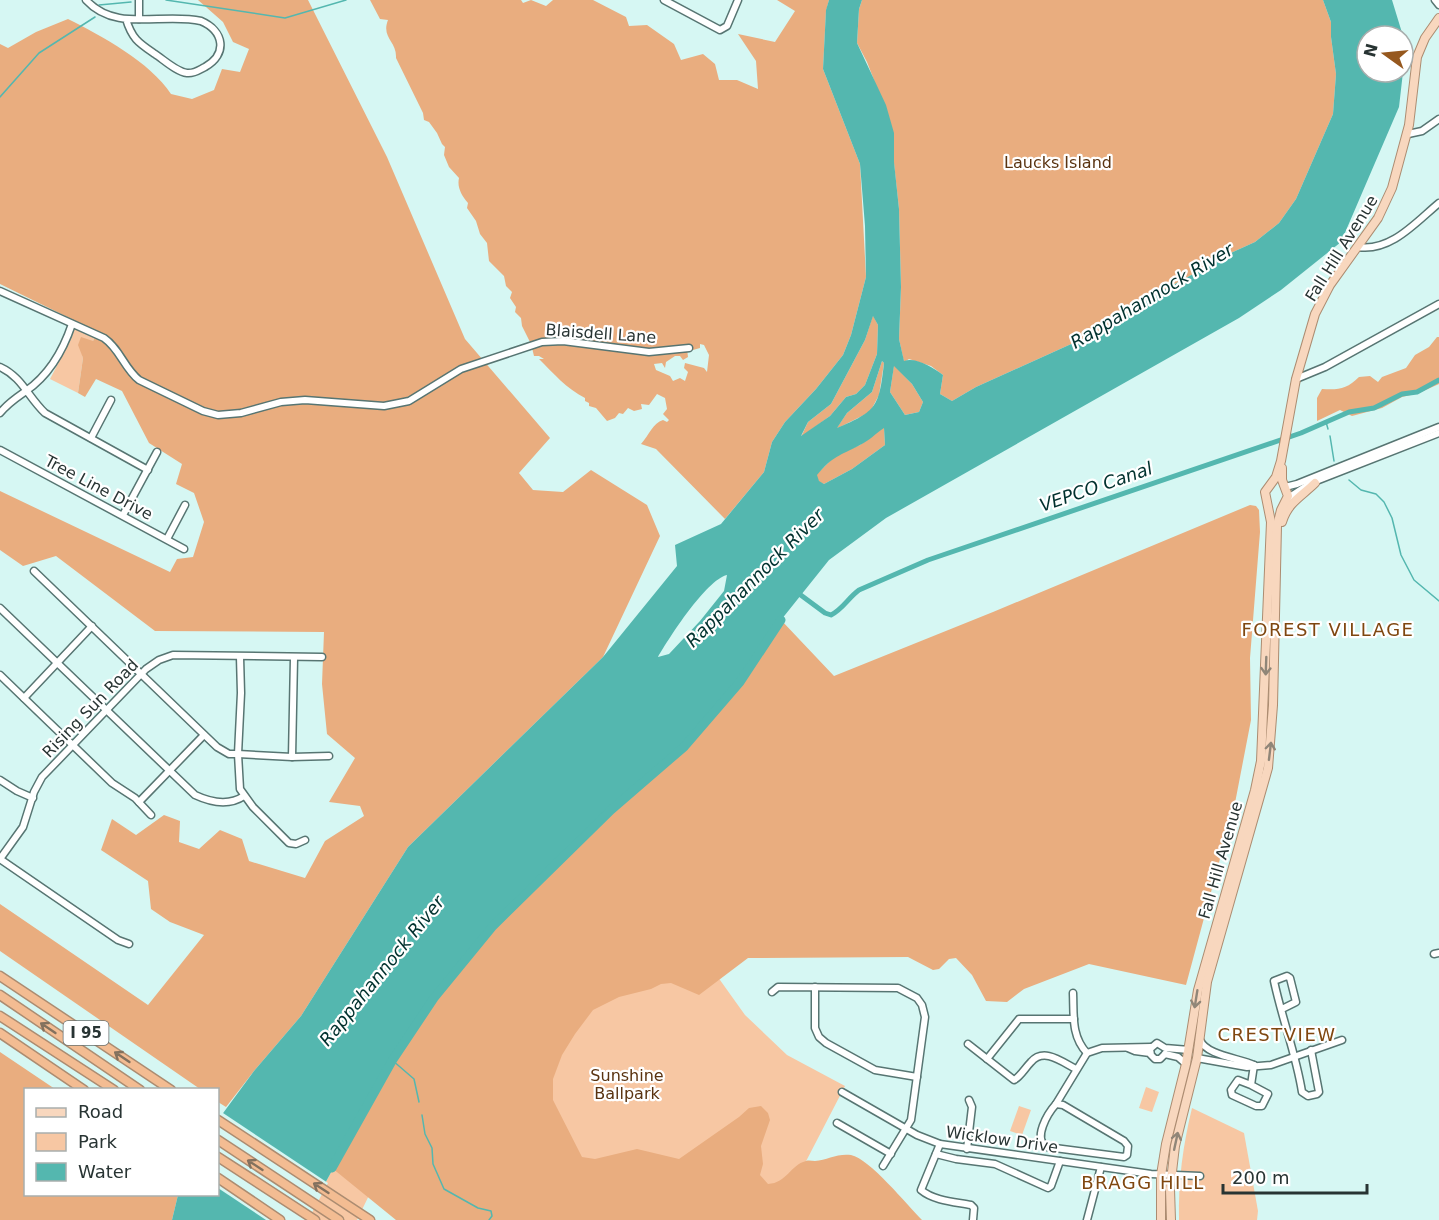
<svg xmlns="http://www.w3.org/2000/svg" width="1439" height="1220" viewBox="0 0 1439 1220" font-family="'DejaVu Sans',sans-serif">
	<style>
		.green { fill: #f7c7a3 }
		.forest { fill: #e9ad7f }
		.water { fill: #54b7af; fill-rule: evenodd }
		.pier { fill: #d6f7f3 }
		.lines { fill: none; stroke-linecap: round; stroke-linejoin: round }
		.stream { stroke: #54b7af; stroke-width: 1.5 }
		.canal { stroke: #54b7af; stroke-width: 5 }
		.river { stroke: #54b7af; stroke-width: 9 }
		.minor-casing { stroke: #577572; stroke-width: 9 }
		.major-casing { stroke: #ac8c71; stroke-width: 10 }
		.highway-casing { stroke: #ac8c71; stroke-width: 11 }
		.minor { stroke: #fff; stroke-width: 6 }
		.major { stroke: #f8d7be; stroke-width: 8 }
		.highway { stroke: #f3bc92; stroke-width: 8 }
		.oneway { stroke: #908678 }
		.oneway2 { stroke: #83715e }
		.labels { text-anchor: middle; stroke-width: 4.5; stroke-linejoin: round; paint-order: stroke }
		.shield { fill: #fff; stroke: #687170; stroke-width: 1.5 }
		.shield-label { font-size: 15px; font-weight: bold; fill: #283433 }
		.park-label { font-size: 16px; fill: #5a3310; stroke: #fff }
		.street-label { font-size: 16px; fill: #283433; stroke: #fff }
		.water-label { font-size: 18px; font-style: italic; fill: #00312e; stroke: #fff }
		.neighbourhood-label { font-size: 18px; letter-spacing: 1.5px; fill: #7f4710; stroke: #fff }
	</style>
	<rect width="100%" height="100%" fill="#d6f7f3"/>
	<g class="green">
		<path d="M75,322l23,10 -5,9 -12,9 2,8 -5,35 -28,-14 22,-42z"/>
		<path d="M708,967l12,13 25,35 42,40 58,31 -58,112 -410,-19 -20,41h-52l87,-159 42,-63z"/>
		<path d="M1146,1087l13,5 -7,20 -13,-4z"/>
		<path d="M1019,1106l12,4 -9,25 -12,-4z"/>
		<path d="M1192,1108l52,25 14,78 -1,9h-78c-1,-39 4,-75 13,-112z"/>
	</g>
	<g class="forest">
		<path d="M198,0h110l79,157 78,182 85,99 -31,35 14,17 30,2 28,-22 56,35 13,31 -57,121 -195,190 -107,169 -47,55 -28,36 -8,-5v-12l-18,-1 -200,-138v-47l148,101 56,-70 -34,-13 -19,-13 -3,-28 -47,-31 11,-31 24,16 28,-20 16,6 -1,21 20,7 21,-19 22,9 7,22 56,17 20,-37 39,-25 -4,-10 -31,-4 26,-44 -28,-24 -5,-50 2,-52 -169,-1 -99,-75 -33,10 -23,-16v-59l170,81 7,-13 16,-2 11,-35 -10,-29 -18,-9 6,-20 -33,-21 -27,-52 -26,-12 -11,18 -7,-4 5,-35 -5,-13 3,-8 12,4 5,-9 -98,-48v-240l8,4 28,-16 32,-13c34,17 82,43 103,75l21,5 22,-9 8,-21 18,3 9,-23 -16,-7 -10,-20z"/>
		<path d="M370,0h151l2,3 8,-3 15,6 7,-6h40l33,17 3,9 18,-1 27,19 7,16 22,-6 12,10 4,16h18l21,9 -2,-28 -18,-27 37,8 20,-31 -18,-11h52l-3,11 -3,58 37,95 6,113 -15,58 -8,20 -27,34 -31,33 -13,20 -8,30 -39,47 -69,-70 -15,-5c8,-9 12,-21 22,-24l4,2 2,-2 -6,-6 4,-5 -2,-11 -8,-4 -8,11 -8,-1 1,5 -8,2 -6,-3 -5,6 -4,-1 -4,5 -8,3 -11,-13 -7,-2v-3l-4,-2v-3c-18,-9 -32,-25 -46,-39h5l-5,-3h-5l-2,-8 4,-1v-2l15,-3 96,11 40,-4 1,8 -5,3 -3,-4h-5l-9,6 -1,6 -3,-5 -8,1 2,6 14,6 3,5 7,-3 5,3 3,-9 -4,-4 1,-5 19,5 3,4 2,-17 -5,-10 -4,-1v4l-7,2 -4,-3 -40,4 -94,-12 -25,3 -8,-16 -1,-8 -6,-6 1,-5 -6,-9 2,-6 -6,-6 -2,-10 -15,-15 -2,-18 -7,-9 -4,-13 -9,-13 1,-5c-7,-8 -11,-16 -9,-25l-10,-11 -5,-12 1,-8 -3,-3 -5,-11 -8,-11 -5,-2 -1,-7 -27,-55c1,-17 -15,-20 -8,-38l-8,-1z"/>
		<path d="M862,0h461l8,22v15l5,37 -3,40 -37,85 -17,24 -24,19 -22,10 -85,47 -37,27 -135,61 -24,14 -12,-7 3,-19 -12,-9 -22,-7 -5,3 -5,-23 2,-52 -2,-78 -5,-46 -20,-83 -7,-18 -10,-19 2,-34z"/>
		<path d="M873,315l5,10 -1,29 -12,31 -9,9 -10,3 -16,19 -29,21 7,-15 23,-18 34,-64z"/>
		<path d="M1437,337h2v47l-20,9 -17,4 -20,11 -30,8 -12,-6 -23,11v-23l5,-9c17,1 25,0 37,-12l11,-1 8,6 4,-5 24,-9 9,-13 14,-8z"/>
		<path d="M882,361l2,2 -5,32 -9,17 -34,17 11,-16 25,-21z"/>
		<path d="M894,365l18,19 11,18 -4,10 -14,3 -15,-23z"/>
		<path d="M884,427l1,18 -33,24 -28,15 -5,-2 -3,-7 20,-20 24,-10z"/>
		<path d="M1250,505l6,1 3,4 1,22 -10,126 1,62 -16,83 -49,182 -97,-21 -65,25 -17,13 -21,-1 -14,-26 -16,-17 -7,1 -10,10 -6,1 -25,-13 -160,1 -49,37 -28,-12 -10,1 -10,5 -32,8 -26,13 -18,24 -13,21 -9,24v21l29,57 13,2 42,-10 42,10 60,-42 10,-9 12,-2 7,7 2,7 -9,26 2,18 -3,11 8,9c19,-1 22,-19 38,-23 3,-1 6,0 9,0 12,-1 23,-8 36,-6 19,4 56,50 71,65h-526l-64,-52 60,-107 42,-63 59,-72 118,-116 73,-63 56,-65 41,-62 53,56 159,-64z"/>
		<path d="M0,1052l55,37 -29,1v104l152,1 -6,25h-172z"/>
	</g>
	<path class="water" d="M829,0h33l-3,9 -2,34 29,62 8,28v29l5,47 2,78 -2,52 5,22c12,-4 28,6 39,14l-3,19 12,7 24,-14 135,-61 37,-27 85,-47 22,-10 24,-19 17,-24 37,-85 3,-40 -5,-37v-15l-8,-22h69l11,36h-36v36h36l-4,35 -58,135 -60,48 -42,28 -353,200 -57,42 -48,60 -41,62 -56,65 -73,63 -118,116 -59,72 -42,63 -87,159h-133l6,-25 40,-1v-74l36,-49 47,-55 107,-169 195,-190 74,-91 -2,-21 46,-21 43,-52 8,-30 13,-20 31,-33 27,-34 8,-20 15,-58 -1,-51 -5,-62 -37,-95 3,-59zM873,316l5,9 -1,29 -12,31 -9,9 -10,3 -16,19 -29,20 7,-14 23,-18 34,-64zM882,361l2,2c-5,44 -7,48 -47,65l10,-15 25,-21zM894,366l18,18 11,18 -4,10 -14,3 -15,-23zM884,428l1,17 -33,24 -28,15 -5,-3 -2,-6c16,-19 22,-19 43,-30 9,-4 16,-12 24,-17zM727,575l-3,16 -24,30 -31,33 -11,3c11,-19 48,-77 69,-82z"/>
	<path class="pier" d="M220,1111l108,72 -20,37h-42l-48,-32v-74z"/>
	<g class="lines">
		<g class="stream">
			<path d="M166,0l119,18 61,-18"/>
			<path d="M99,5l32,-3"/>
			<path d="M0,97l39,-44 56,-36"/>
			<path d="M1326,422l2,7"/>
			<path d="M1330,436l4,25"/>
			<path d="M1349,480l12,10 15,4 8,8 8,16 9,37 13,25 25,21"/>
			<path d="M392,1060l22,19 5,23"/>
			<path d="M422,1115l3,19 7,14 1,16 11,25 34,19 13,3 1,5 -3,4"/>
		</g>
		<path class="canal" d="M798,593l27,20 6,2c12,-6 17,-17 28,-25l69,-30 373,-127 48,-21 25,-4 28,-14 15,-2 22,-12"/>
		<path class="river" d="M332,1168l60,-107 42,-63 59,-72 118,-116 73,-63 56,-65 41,-62"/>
		<defs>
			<g id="minor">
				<path d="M86,0c30,33 76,12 115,21 23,10 27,33 4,46 -6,3 -11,7 -18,6 -10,-1 -23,-13 -32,-19 -16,-11 -23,-15 -29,-35"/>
				<path d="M664,0l56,30 7,-4 11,-26"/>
				<path d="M1435,0l4,5"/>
				<path d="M139,19v-19"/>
				<path d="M1408,134l14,-3 17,-12"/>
				<path d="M1358,247c33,5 58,-25 81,-44"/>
				<path d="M0,291l104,47c16,11 20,30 35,42l64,31 15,4 23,-2 40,-11 24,-2 79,6 25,-5 52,-32 81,-27 21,-1 86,11 40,-4"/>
				<path d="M0,367c22,10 28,30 45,46l103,57"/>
				<path d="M1296,379l29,-12 114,-63"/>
				<path d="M0,413c8,-10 16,-15 26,-22 23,-16 37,-40 46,-67"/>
				<path d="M91,438l20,-38"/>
				<path d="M0,450l184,99"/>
				<path d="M1285,487l12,-3 142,-57"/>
				<path d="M1288,498l23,-15 128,-50"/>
				<path d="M123,515l34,-63"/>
				<path d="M167,539l18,-34"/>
				<path d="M34,571l183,176 12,7h9l54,3 37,-1"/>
				<path d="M0,608l195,187c15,7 34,11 49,1"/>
				<path d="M240,657l1,36 -3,61 2,35 13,18 36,36 7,1 9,-4"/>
				<path d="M0,675l112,108 23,15 16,17"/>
				<path d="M24,698l68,-72"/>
				<path d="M292,757l2,-99"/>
				<path d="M0,780l17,11 16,7"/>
				<path d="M139,802l65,-67"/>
				<path d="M0,859l23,-32 11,-35 8,-15 104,-108 13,-9 14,-5 149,2"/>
				<path d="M0,859l118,81 11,4"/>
				<path d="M1434,954l5,-1"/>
				<path d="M815,987v41l4,9 7,6 49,27 42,7"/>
				<path d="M772,992l6,-5 120,1 19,10 5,7 3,12 -14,103 -28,46"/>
				<path d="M1073,993c1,22 -2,43 14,60"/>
				<path d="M1282,1009l14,-7 -6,-24 -3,-2 -13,5c8,38 22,73 28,111l6,4 9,-2 2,-2 -8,-42"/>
				<path d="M1200,1040c6,15 38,18 54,25"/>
				<path d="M968,1044l46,36c7,-4 11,-12 17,-18 13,-15 31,0 45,7"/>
				<path d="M1128,1048l7,3 15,2"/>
				<path d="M1165,1054l-5,5h-5l-4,-4 -1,-6 7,-6 8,5 24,2"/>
				<path d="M1165,1054l13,3 8,7"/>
				<path d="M1197,1058l50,9 24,-2 71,-25"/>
				<path d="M987,1059l32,-40h55"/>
				<path d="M1251,1085l-13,-5 -7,10 1,5 24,11h6l6,-12 -17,-9 3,-20"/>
				<path d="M842,1092l75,43 23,9 211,30 49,2"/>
				<path d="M1056,1104l7,1 61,36 4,5 -1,9 -3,2 -77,-10c-15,-8 1,-34 9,-43z"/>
				<path d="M1056,1104l31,-51 15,-5 49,-1"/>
				<path d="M837,1123l54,31"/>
				<path d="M940,1144l-19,46c13,11 35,12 50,15l3,3 -1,12"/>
				<path d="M967,1149l5,-42 -3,-7"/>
				<path d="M936,1154l20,5 39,5 53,24 3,-2 9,-25"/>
				<path d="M1087,1220l14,-53"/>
			</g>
			<g id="major">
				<path d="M1282,522c6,-20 20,-26 33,-39"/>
				<path d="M1161,1220v-45l5,-31 20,-80 12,-74 57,-200 6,-29 10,-239 -6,-30 11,-15 5,-16 15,-82 19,-65 15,-29 48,-67 14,-30 17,-63 8,-68 8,-19 14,-20"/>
				<path d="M1171,1220l-1,-31 5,-43 22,-88 10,-76 61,-214 5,-63 4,-179 4,-16 7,-14 -6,-16v-12"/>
			</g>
			<g id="highway">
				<path d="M0,976l171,114"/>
				<path d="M0,995l140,95"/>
				<path d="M0,1016l114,74"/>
				<path d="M0,1033l84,57"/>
				<path d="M218,1120l152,100"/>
				<path d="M218,1140l121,80"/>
				<path d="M218,1157l97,63"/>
				<path d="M218,1178l62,42"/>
			</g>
		</defs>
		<use href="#minor" class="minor-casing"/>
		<use href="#major" class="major-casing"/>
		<use href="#highway" class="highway-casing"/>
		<use href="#minor" class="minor"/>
		<use href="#major" class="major"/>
		<use href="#highway" class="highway"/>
	</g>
	<defs><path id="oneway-shaft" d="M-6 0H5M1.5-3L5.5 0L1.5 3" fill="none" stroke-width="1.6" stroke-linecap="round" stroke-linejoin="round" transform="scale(1.5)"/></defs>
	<g class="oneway">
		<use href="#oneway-shaft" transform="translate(1266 666) rotate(92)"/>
		<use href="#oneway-shaft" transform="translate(1270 751) rotate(-83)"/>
		<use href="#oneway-shaft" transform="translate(1196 999) rotate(99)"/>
		<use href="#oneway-shaft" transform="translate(1176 1141) rotate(-78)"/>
	</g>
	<g class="oneway2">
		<use href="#oneway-shaft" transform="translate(48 1028) rotate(-146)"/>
		<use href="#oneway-shaft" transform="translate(122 1057) rotate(-146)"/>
		<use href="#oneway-shaft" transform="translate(255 1165) rotate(-147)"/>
		<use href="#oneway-shaft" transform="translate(321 1188) rotate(-147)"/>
	</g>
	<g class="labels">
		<rect class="shield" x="63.5" y="1021" width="45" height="24" rx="4.5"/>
		<g class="shield-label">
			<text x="86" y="1038">I 95</text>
		</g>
		<g class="park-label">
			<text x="1058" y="168">Laucks Island</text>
			<text x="627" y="1081">Sunshine<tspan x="627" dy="18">Ballpark</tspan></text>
		</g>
		<g class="street-label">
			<text transform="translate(1341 248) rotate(-58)" y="6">Fall Hill Avenue</text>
			<text transform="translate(601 333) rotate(4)" y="6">Blaisdell Lane</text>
			<text transform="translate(99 487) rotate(28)" y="6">Tree Line Drive</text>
			<text transform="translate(90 708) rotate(-46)" y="6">Rising Sun Road</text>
			<text transform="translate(1220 860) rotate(-74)" y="6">Fall Hill Avenue</text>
			<text transform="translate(1002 1139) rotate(8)" y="6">Wicklow Drive</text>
		</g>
		<g class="water-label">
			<text transform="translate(1152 296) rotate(-31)" y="6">Rappahannock River</text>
			<text transform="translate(1096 487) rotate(-19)" y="6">VEPCO Canal</text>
			<text transform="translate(755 578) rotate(-45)" y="6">Rappahannock River</text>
			<text transform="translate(382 971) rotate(-51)" y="6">Rappahannock River</text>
		</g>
		<g class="neighbourhood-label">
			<text x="1328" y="636">FOREST VILLAGE</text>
			<text x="1277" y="1041">CRESTVIEW</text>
			<text x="1143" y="1189">BRAGG HILL</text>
		</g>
	</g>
	<rect x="24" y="1088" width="195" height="108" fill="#ffffff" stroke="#a9aead" stroke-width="1.5"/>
	<rect x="36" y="1108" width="30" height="9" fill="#f8d7be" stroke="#a9aead" stroke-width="1.5"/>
	<text x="78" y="1118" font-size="18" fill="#283433">Road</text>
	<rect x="36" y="1133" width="30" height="18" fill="#f7c7a3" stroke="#a9aead" stroke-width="1.5"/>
	<text x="78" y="1148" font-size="18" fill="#283433">Park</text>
	<rect x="36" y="1163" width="30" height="18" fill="#54b7af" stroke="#a9aead" stroke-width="1.5"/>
	<text x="78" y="1178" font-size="18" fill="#283433">Water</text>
	<g transform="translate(1385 54) rotate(285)"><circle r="28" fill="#ffffff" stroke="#a9aead" stroke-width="1.5"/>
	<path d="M0-4.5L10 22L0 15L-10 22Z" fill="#96581e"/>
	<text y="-9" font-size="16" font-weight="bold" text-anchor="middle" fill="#283433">N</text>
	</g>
	<path d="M1223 1184v9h144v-9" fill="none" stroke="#283433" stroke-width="3"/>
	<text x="1232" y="1184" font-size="18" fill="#283433" stroke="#ffffff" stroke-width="4.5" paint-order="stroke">200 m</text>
</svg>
